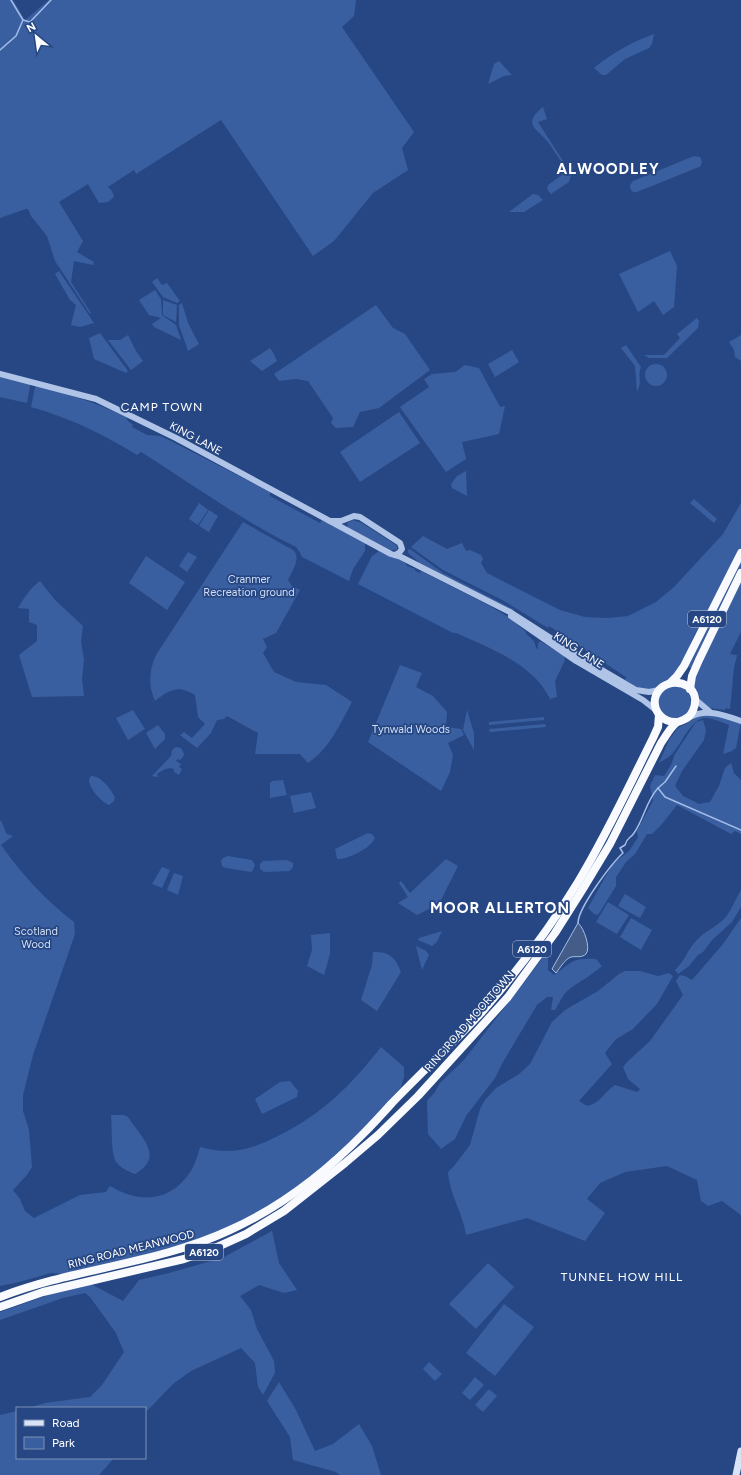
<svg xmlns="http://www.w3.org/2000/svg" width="741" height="1475" viewBox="0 0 741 1475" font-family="Figtree,sans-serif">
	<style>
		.green { fill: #3a5fa0 }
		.water { fill: #445c88; stroke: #a3bde8 }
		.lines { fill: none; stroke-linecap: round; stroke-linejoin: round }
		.stream { stroke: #a3bde8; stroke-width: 1.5 }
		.tertiary { stroke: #afc4e7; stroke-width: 6 }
		.secondary { stroke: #d8e3f6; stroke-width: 7 }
		.trunk { stroke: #f8fafe; stroke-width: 8 }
		.labels { text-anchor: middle; stroke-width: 3.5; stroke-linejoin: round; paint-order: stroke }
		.shield { fill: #264783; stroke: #bec8da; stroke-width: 1 }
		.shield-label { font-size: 10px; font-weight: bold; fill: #fff }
		.street-label { font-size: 11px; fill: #fff; stroke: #264783 }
		.park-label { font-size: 11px; fill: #d2dff6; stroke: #264783 }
		.neighbourhood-label { font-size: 12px; letter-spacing: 1px; fill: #fff; stroke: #264783 }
		.district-label { font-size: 15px; font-weight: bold; letter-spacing: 1px; fill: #fff; stroke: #264783 }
	</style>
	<rect width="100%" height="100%" fill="#264783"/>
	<g class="green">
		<path d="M0,0h13l12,20 24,-20h307l-2,16 -12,11 72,105 -12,16 6,22 -35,23 -39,48 -21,15 -92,-136 -85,54 -2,-4 -26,17 4,4 2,6 -6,5 -9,1 -11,-19 -29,18 24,39 -6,11 17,10 -1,3 -19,-4 -3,21 20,31 -1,1 -35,-53 -8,-25 -16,-20 -3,-7h-2l-26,9z"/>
		<path d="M654,34l-2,10 -3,4 -24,11 -19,16h-4l-8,-7c18,-15 38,-26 60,-34z"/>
		<path d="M499,61l13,14 -8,1 -16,8 6,-20z"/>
		<path d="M543,107l4,12 -9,3 25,39h-2c-5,-6 -8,-13 -13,-19 -12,-14 -26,-18 -5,-35z"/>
		<path d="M694,156l6,1c3,4 2,8 -1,10l-62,25c-5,1 -7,-2 -7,-7l3,-4z"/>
		<path d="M574,166l-5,16 -18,12 -4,-5 1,-4z"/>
		<path d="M533,194l5,1 5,5 -19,12h-15z"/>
		<path d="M670,251l7,15 -3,41 -11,8 -9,-14 -16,11 -19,-38z"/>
		<path d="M59,271l35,52 -14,4 -9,-2 5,-20 -6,-5 -15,-26z"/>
		<path d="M157,278l5,7 5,-2 13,18 -3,2 -14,-6 -11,-15z"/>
		<path d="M155,290l6,9 1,16 14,10 5,15 -27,-13 -2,-3 9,-6 -12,-3 -10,-15z"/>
		<path d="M163,300l14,5 -1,17 -13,-7z"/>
		<path d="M182,303l6,20 11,21 -11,7 -9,-26v-20z"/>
		<path d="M376,305l17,23 12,6 25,36 -51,38 -19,4 -7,15 -17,1 -5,-5 2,-5 -25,-37 -12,-2 -17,2 -5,-7z"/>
		<path d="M697,318l2,3 -1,7 -31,30h-18l-5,-3h18l3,-1 15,-16 -3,-4z"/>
		<path d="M100,333l28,38 -2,2 -32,-14 -5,-21z"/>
		<path d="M128,335l8,16 7,10 -12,9 -23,-30h12z"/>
		<path d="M741,335v26l-6,-4 -1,-7 -5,-8z"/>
		<path d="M626,345l15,22c-4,10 2,14 -4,25l-2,-26 -14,-18z"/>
		<path d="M270,348l4,6 3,7 -15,10 -12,-10z"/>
		<path d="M512,350l7,12 -24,15 -7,-13z"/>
		<circle cx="656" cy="375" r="11"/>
		<path d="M465,365l14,3 20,37 2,2 4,-1 -6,28 -37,8 4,17 -20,13 -46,-65 29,-20 -5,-8 8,-5 23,-2z"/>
		<path d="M0,374l31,7 -4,22 -27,-6z"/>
		<path d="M38,386c31,8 59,17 88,31l2,4 5,4 -1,2 15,8 13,1 9,4 101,52v4l50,27 2,-3 43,22v9l-12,18 -4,12 -47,-24 -3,-6 -3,-4c-55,-27 -104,-63 -155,-95l-4,3c-34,-21 -67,-37 -106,-48l4,-20z"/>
		<path d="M399,412l21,31 -60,39 -20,-30z"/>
		<path d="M466,471l1,25 -15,-8 -1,-4 6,-8z"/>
		<path d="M694,499l23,20 -3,4 -24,-20z"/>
		<path d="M199,503l9,7 -10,15 -9,-6z"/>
		<path d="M741,503v44l-36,72c-5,7 -10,13 -13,21 -2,3 -2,8 -4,11 -7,16 -24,41 -44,38 -8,-1 -13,-5 -19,-9l1,-3 -77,-51 -1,2 -44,-27 -61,-31 -32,-23 12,-11 24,13 15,-6 4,8 4,-1 11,5 2,4 -2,4 6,10 73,37 25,7 23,1 20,-2 28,-14 18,-15 49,-53z"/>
		<path d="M209,510l9,6 -9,16 -10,-6z"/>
		<path d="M353,520l9,3 31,20 4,3v4h-6l-43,-22 -1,-5z"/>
		<path d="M243,522l50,28c9,8 -1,21 -5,30l4,6 8,4 -24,43 -13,6 4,8 -4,6 11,19 22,10 30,3 26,17c-12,22 -22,46 -44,61l-8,-9h-45l3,-21 -31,-17 -3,3 -7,1 -6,13 -14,15 -17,-13 4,-3 8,6 13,-14 -7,-7 -3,-22c-17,-11 -26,-5 -40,6 -7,-16 -6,-30 1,-46z"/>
		<path d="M410,549l33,24 72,37 -1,1 -94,-48 -12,-10v-3z"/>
		<path d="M379,551l13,6 11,3 4,6 8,3v2l5,2 1,-2 69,35 20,12 16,14v2c6,5 9,6 10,14l2,1v-5l2,-3 24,15 1,4 -10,21 2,16 -7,2c-16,-35 -61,-51 -94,-66h-3l-95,-49 14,-28z"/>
		<path d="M188,552l9,5 -10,15 -8,-6z"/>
		<path d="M146,556l39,26 -18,28 -38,-27z"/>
		<path d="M741,559v8l-49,102 -5,-3z"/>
		<path d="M40,581l15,19 28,26 -2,16 3,17 -2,20 2,17 -52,1 -13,-42 18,-14v-16l-8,-3v-13l-11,-1c6,-10 12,-20 22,-27z"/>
		<path d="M741,582v50l-11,22 7,1 -3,13 -4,41 -4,-1 -1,2 -15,-2 -10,-9 -6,-12v-10z"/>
		<path d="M400,665l22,8 -6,14 17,9 14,16 -1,15 15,2 3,6 -16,8 5,12 -3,17 -9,19 -73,-49z"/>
		<circle cx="675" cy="702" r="16"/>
		<path d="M133,710l12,19 -17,11 -12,-22z"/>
		<path d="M467,710l7,23v17l-11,-20z"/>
		<path d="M710,712l31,10 -5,26 -4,3 -9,3 6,-29c-8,-3 -16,-7 -24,-7 -14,0 -24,27 -33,36 -4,4 -9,6 -13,9l10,-23 9,-12 8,-4 14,-11z"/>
		<path d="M544,717v3l-55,5v-3z"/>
		<path d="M703,720l3,10 -2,10 -22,31 -7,15 8,10 16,8 11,-2 9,-16 6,-18 6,-5 3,10 7,7v54l-6,-3 -4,3 -54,-29 -15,19 -10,10h-5l-12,20 -9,8 -10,15v9l-18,29 -4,-1 -6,-6 24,-43 18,-15 8,-13 -1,-6 16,-30 -3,-15 5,-11 9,1 7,-11 4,-11 21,-32z"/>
		<path d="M545,724l1,3 -56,5 -1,-3z"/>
		<path d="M158,725l7,9v5l-10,10 -9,-16z"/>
		<path d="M176,747l5,1 3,6 -1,3 -3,3 -3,-1 -1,2 5,3 -2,3 3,2 -3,6 -5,-3v-3c-7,-2 -11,1 -17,5l1,3 -6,-1 19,-20 1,-6z"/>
		<path d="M91,776c9,-1 21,14 24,22l-2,4 -4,3c-8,-3 -21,-18 -20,-26z"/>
		<path d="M283,780l4,15 -17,3v-15l2,-2z"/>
		<path d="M311,792l5,16 -22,5 -4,-17z"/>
		<path d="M0,820c4,5 4,9 7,14l6,2 -12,9c20,28 45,56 73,77l1,12 -42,121 -10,40v16l6,19 3,37 -5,8 -14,15 7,9 5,12 9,7 46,-23 26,-3 4,-6c30,18 61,16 81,-15 4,-7 7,-16 9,-24 31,9 53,2 80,-12 45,-23 70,-49 101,-88l23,20v10l-3,10 -37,41 -57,56 -96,55 -137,36 -23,-2 -32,9 -19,4z"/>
		<path d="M368,833l4,1 3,4c-4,10 -28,22 -38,21l-2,-10z"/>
		<path d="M228,856l24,4 3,5 -2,5 -2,2 -25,-4 -4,-2 -1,-5 2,-3z"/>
		<path d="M446,859l12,7 -19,38 -22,11 -19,-12 10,-6 -9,-14 2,-2 9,12z"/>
		<path d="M287,860l6,3v4l-3,4 -26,1 -4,-3v-5l3,-3z"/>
		<path d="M162,867l8,3 -8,18 -10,-4z"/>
		<path d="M174,873l9,3 -5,19 -11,-5z"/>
		<path d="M741,890v17l-9,15 -20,18 -9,12 -5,3 -9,11 -11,8 -3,-4c9,-8 12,-19 20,-28 9,-11 22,-15 31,-25 6,-8 10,-19 15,-27z"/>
		<path d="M625,894l21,13 -6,11 -22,-12z"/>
		<path d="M608,902l21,13 -12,19 -21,-12z"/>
		<path d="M631,918l21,12 -11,20 -21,-13z"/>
		<path d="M741,918v297l-19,-14 -14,5 -7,-5 -4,-21 -30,-14 -42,6 -25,11 -13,16 18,14 -20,28 -58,-23 -61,17c-3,-22 -17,-41 -18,-63l6,-6 16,-21 10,-36 5,-9 11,-12 23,-14 11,-10 22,-42 13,-12 33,-19 21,-17 6,-3h15l18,5 11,-3 4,3 -16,28 -24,25 -17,10 -11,14 7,11 -33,37 8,5c14,-3 16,-13 28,-21l22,7 3,-3 -12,-10 -5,-12 4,-5 23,-21 33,-46 -7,-14 4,-6 5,1 7,4 31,-36z"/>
		<path d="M442,931l-5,11 -5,4 -14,-6 1,-2z"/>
		<path d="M330,933v21l-6,21 -17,-9 5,-16 -1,-15z"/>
		<path d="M416,946l10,5 3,4 -7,15z"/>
		<path d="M373,952c17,0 22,5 28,20l-24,39 -16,-11 11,-35z"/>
		<path d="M544,956l4,3v11l6,5c19,-13 17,-17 42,-16l6,7c-11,10 -24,16 -35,25 -5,5 -8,13 -12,19h-4l2,-13h-6l-10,8 -34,57 -8,16 -29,38 -11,23 -14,10 -13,-15 -1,-33 8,-9 5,-9 24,-23z"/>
		<path d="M290,1081l8,10 -1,6 -35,17 -7,-15 25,-17z"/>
		<path d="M111,1115h13l4,2c12,19 38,40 7,57 -8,-3 -19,-8 -21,-17 -3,-12 -2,-29 -3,-42z"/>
		<path d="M272,1231l7,32 18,27 -13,3 -25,-8 -19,11 11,14 6,19 17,32 1,12 -12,22 -5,-8 -3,-24 -14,-15 -50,23 -18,13 -28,29v-5h-117l17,-5 45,-6 12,-12 22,-33 -8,-19 -26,-36 -5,-4 -22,5 -63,22v-8l51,-18 40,-10 32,17 16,-21 30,-7 53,-15z"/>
		<path d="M488,1263l26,24 -38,42 -27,-25z"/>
		<path d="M504,1304l30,23 -39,49 -29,-23z"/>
		<path d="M429,1362l13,12 -7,7 -12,-12z"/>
		<path d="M475,1377l9,8 -14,15 -8,-7z"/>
		<path d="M279,1382l17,28 19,41 18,-7 26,-20 13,22 9,29h-41l-4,-3 -43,-12 -3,-23 -23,-36z"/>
		<path d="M489,1389l8,7 -14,16 -8,-7z"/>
		<path d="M17,1411v47h97l-15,17h-99v-60z"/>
	</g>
	<path class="water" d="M578,923c6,5 13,25 8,31 -4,4 -10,2 -15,3 -6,2 -11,11 -15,16l-4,-4z"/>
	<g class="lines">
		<g class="stream">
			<path d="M11,0l12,20 7,2 21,-22"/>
			<path d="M0,50l16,-14 7,-16"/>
			<path d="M658,788l7,-6 11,-16"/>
			<path d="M578,923c0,-15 33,-59 45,-70l-3,-5 5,-3c2,-8 5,-6 9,-12 10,-14 12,-32 24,-45l7,9 76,33"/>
		</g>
		<g class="tertiary">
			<path d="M0,374l96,25 80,39 215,116 10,3 109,55 75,48 51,30 13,2 10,-2"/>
			<path d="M330,521h11l13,-5 6,1 40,26 2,6 -3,4 -4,2"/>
			<path d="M511,616l65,45 67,39 14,11"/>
			<path d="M695,699l15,13"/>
			<path d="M690,717c16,-9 34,-2 51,4"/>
		</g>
		<path class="secondary" d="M736,1475l5,-24"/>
		<g class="trunk">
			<path d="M670,683l7,-7 7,-10 57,-113"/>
			<path d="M690,689l2,-13 7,-16 42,-87"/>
			<path d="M0,1297c75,-29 157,-33 230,-67 51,-23 95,-57 134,-97 10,-10 19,-20 28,-30 29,-30 60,-59 89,-90 35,-40 69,-85 97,-131 28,-46 51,-96 75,-144l5,-11 1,-12"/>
			<path d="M0,1307l43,-15 141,-33 31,-11 31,-14 38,-23 61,-48 33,-28 40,-39 90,-99 47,-64 29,-46 26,-43 51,-101c5,-7 9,-15 15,-20 3,-2 6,-2 9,-4 7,-3 11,-13 10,-21 -4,-21 -36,-20 -40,1 -2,13 9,24 22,23"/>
		</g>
	</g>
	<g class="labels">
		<g class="shield">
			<rect x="688" y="611" width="38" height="16" rx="3"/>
			<rect x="513" y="941" width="38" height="16" rx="3"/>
			<rect x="185" y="1244" width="38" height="16" rx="3"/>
		</g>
		<g class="shield-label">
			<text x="707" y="623">A6120</text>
			<text x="532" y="953">A6120</text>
			<text x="204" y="1256">A6120</text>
		</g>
		<g class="street-label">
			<text transform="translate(196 438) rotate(28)" y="4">KING LANE</text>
			<text transform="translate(579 650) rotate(33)" y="4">KING LANE</text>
			<text transform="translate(469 1021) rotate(-49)" y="4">RING ROAD MOORTOWN</text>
			<text transform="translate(131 1249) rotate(-14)" y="4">RING ROAD MEANWOOD</text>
		</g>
		<g class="park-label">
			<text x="249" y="583">Cranmer<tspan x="249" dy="13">Recreation ground</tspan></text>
			<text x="411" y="733">Tynwald Woods</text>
			<text x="36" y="935">Scotland<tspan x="36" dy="13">Wood</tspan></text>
		</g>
		<g class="neighbourhood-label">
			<text x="162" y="411">CAMP TOWN</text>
			<text x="622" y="1281">TUNNEL HOW HILL</text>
		</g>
		<g class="district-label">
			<text x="608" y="174">ALWOODLEY</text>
			<text x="500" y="913">MOOR ALLERTON</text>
		</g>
	</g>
	<rect x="16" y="1407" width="130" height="52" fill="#264783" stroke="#7d91b5"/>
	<rect x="24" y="1420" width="20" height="6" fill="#d8e3f6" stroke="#7d91b5"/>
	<text x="52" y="1427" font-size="12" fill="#ffffff">Road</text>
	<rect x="24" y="1437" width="20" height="12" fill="#3a5fa0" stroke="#7d91b5"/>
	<text x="52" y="1447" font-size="12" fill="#ffffff">Park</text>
	<g transform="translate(36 36) rotate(331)" stroke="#264783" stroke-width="3" paint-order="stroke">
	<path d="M0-3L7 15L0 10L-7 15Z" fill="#ffffff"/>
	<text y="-6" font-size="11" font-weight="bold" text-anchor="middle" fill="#ffffff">N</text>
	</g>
</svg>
